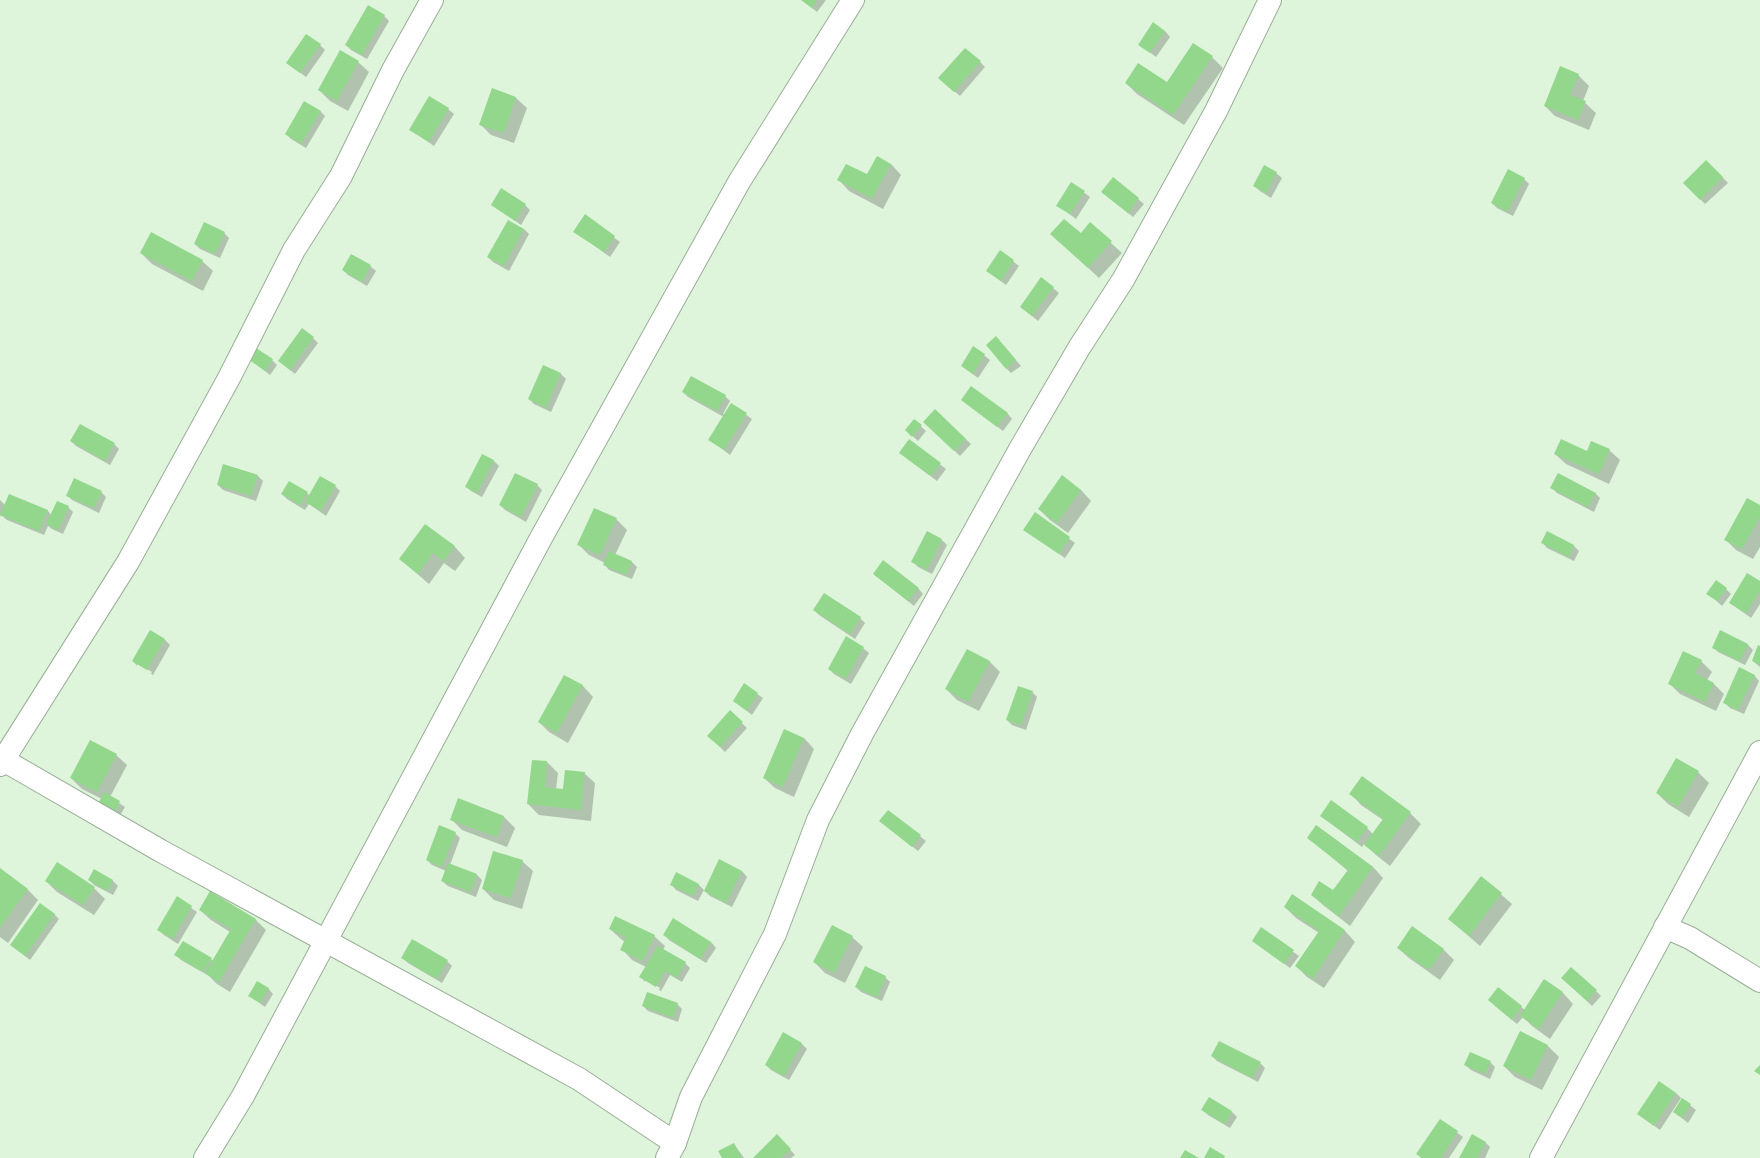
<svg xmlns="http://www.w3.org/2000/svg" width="1760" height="1158" viewBox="0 0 1760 1158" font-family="'Open Sans',sans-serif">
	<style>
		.shadow { fill: #0003 }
		.building { fill: #93d78d }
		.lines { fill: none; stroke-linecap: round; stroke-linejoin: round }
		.street-casing { stroke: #99ae97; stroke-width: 24 }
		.secondary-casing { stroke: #99ae97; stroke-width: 24 }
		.street { stroke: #fff; stroke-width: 22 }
		.secondary { stroke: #fff; stroke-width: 22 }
	</style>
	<rect width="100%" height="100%" fill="#def4db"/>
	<g class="shadow">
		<path d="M826,0l-9,12 -14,-11v-1z"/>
		<path d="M384,16l5,5 -22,38 -16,-9 -5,-5z"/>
		<path d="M1165,31l5,6 -14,20 -17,-13z"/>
		<path d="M320,45l5,5 -19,27 -19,-14z"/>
		<path d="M1212,57l11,11 -39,57 -47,-31 -11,-11 41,1z"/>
		<path d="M358,62l11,10 -21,39 -18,-10 -11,-11z"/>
		<path d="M980,62l5,5 -25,29 -15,-13z"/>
		<path d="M1578,75l11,11 -6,15 13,12 -7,17 -34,-14 -10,-10z"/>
		<path d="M492,89l24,9 11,10 -13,35 -23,-8 -11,-11z"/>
		<path d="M448,109l6,5 -20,32 -23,-16z"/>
		<path d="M320,111l5,5 -19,32 -15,-9 -5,-5z"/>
		<path d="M1706,161l22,22 -23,21 -21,-21z"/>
		<path d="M891,164l10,11 -18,34 -34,-18 -10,-11 28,-5z"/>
		<path d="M1276,173l6,5 -11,20 -11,-7 -6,-5z"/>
		<path d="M1113,178l31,26 -11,13 -25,-20z"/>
		<path d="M1524,179l5,5 -16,32 -16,-8 -5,-5z"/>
		<path d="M1071,183l19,14 -14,22 -19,-14z"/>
		<path d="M492,204l33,1 5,5 -9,15z"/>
		<path d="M585,216l35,26 -10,15 -36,-26z"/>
		<path d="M1090,224l32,29 -23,25 -47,-44 29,1z"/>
		<path d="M524,229l5,5 -20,37 -16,-9 -5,-5z"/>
		<path d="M224,233l5,5 -9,20 -20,-9 -5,-5z"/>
		<path d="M1000,251l19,15 -13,19 -19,-14z"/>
		<path d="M141,253l61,8 11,10 -10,20 -51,-27z"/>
		<path d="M351,255l19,11 6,5 -9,15 -19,-11 -5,-5z"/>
		<path d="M1042,279l17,14 -21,28 -17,-14z"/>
		<path d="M996,337l25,29 -10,7 -5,-5z"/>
		<path d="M313,338l5,5 -23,31 -10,-8z"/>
		<path d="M974,347l16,13 -12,18 -16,-12z"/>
		<path d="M247,357l25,3 5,5 -7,10z"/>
		<path d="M544,367l17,7 5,5 -15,33 -17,-8 -5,-5z"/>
		<path d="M683,392l42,4 5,5 -7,13 2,1 6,-11 21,15 -22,36 -20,-15 14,-23 -36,-20z"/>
		<path d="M962,400l45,13 5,6 -9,12z"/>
		<path d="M935,410l36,34 -11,12 -36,-34z"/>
		<path d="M914,420l12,11 -8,10 -12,-11z"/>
		<path d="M71,441l43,3 5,5 -9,16 -34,-19z"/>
		<path d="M910,441l36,28 -9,12 -31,-23z"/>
		<path d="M1609,450l11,10 -11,24 -43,-20 -11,-10z"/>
		<path d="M483,455l11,6 5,5 -17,31 -11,-6 -5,-5z"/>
		<path d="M258,476l5,5 -7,20 -33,-11 -5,-5z"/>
		<path d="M1062,477l19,13 10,11 -23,32 -18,-13 -11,-11z"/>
		<path d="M537,485l5,5 -16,32 -21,-12 -5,-5z"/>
		<path d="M335,486l5,5 -14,25 -17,-12 -4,6 -18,-11 -5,-5 25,-1 3,3z"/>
		<path d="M1552,488l43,5 5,5 -6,14 -37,-19z"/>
		<path d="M101,492l5,5 -7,16 -27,-13 -5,-5z"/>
		<path d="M0,500l5,5 43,6 3,4 17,-8 5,5 -10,22 -11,-5 -4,-3 -4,9 -37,-15 -6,-5 -1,2z"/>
		<path d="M1760,506v41l-7,12 -17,-9 -11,-11z"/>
		<path d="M1035,514l40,29 -10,15 -41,-28z"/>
		<path d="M616,519l11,11 -12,25 17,7 5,5 -5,12 -23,-9 -5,-6 1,-1 -16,-8 -10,-10z"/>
		<path d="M425,525l30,22 10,11 -10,13 -11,-8 -15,21 -29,-25z"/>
		<path d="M1547,532l27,14 5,5 -5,10 -27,-13 -5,-6z"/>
		<path d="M942,540l5,5 -15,29 -14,-7 -5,-5z"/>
		<path d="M874,574l44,14 5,6 -9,12z"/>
		<path d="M1760,582v22l-9,14 -21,-15z"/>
		<path d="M1726,589l5,5 -9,12 -14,-13z"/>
		<path d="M824,595l36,23 5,5 -10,16 -36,-24 -5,-5z"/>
		<path d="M150,632l15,8 5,5 -17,30 -15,-9 13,8 1,-2 -15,-8v2l-4,-5z"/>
		<path d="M1721,632l27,13 5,5 -8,15 -27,-13 -5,-5z"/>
		<path d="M1760,647v20l-7,-6z"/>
		<path d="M863,648l6,5 -18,31 -17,-10 -5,-5z"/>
		<path d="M989,661l11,11 -21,39 -22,-11 -11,-11z"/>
		<path d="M1701,661l11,11 -5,8 7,4 10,10 -8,17 -36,-17 -11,-11z"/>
		<path d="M1754,675l5,6 -15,33 -14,-6 -6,-6z"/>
		<path d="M564,676l19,10 10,11 -25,46 -19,-11 -10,-10z"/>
		<path d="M744,685l19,13 -11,17 -18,-14z"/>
		<path d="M1032,692l5,5 -11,33 -14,-5 -5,-5z"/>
		<path d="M730,712l17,16 -22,24 -16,-16z"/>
		<path d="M804,738l10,11 -20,48 -19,-9 -11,-10z"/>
		<path d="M116,755l11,10 -17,32 15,10 -7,12 -16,-20 -20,-10 -11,-11z"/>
		<path d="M547,762l11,11 -2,16 8,1 20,-17 11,10 -4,38 -52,-6 -11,-11z"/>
		<path d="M1698,772l11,11 -20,34 -21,-13 -11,-11z"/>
		<path d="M1351,794l59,19 11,11 -31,42 -14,-11 -12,-11 -2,3 -41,-31 46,12 6,6 10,-14 -22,-15z"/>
		<path d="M459,800l45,17 11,11 -8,19 -45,-17 -11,-11z"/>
		<path d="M888,811l38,30 -8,10 -38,-30z"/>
		<path d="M1317,826l56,41 10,11 -33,48 -27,-21 -11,-10 21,-4 15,-20 -39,-33z"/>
		<path d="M455,833l5,5 -10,27 27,10 5,5 -6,17 -28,-11 -6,-5 4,-10 -14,-6 -5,-5z"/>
		<path d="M522,861l11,10 -11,38 -28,-9 -11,-11z"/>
		<path d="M0,869l28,21 10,10 -30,43 -8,-6z"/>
		<path d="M94,870l19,11 5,5 -5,9 -19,-10 -5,-5z"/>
		<path d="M742,871l5,6 -15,30 -22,-11 -6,-6 -6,11 -22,-11 -5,-6 28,1 6,6z"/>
		<path d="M1482,878l30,26 -32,42 -31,-27z"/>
		<path d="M46,881l48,7 11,11 -11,16 -37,-23z"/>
		<path d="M210,893l46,27 10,10 -36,62 -13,-8 -8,-8 -28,-16 -5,-5 35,4 2,2 17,-29 -19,-12 -11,-10z"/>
		<path d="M1293,895l52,36 10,11 -31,46 -17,-11 -11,-11 23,-33 -23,-15 -11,-11z"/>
		<path d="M177,898l20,14 -19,32 -14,-9 -6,-5z"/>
		<path d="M54,914l5,5 -29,41 -19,-15z"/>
		<path d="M1413,928l31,22 10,10 -14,20 -31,-22 -11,-10z"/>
		<path d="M610,929l44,7 11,10 -2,4 22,13 5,5 -8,14 -12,-7 -9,16 -15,-9 13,8 1,-2 -15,-9v3l-4,-5 5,-10 -14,-7 -10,-11 3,-7 -4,-3z"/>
		<path d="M1261,929l38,27 -9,12 -37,-27z"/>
		<path d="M664,934l47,8 5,6 -10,15 -37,-23z"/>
		<path d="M852,937l11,10 -18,36 -20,-10 -11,-11z"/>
		<path d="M403,958l44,3 5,5 -10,17 -34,-20z"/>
		<path d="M885,977l5,5 -8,19 -21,-9 -5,-5z"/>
		<path d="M1544,980l19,13 10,11 -23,35 -18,-13 -9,-9 -6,7 -23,-19 4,-16 27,21z"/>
		<path d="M1568,983l28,8 5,5 -9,10z"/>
		<path d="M268,988l5,6 -8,13 -15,-11z"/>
		<path d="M677,1004l5,5 -4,13 -30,-11 -5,-5z"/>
		<path d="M1521,1033l27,13 11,11 -17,33 -27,-13 -11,-11z"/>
		<path d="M783,1034l19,10 5,5 -18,31 -18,-10 -5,-5z"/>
		<path d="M1212,1056l48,7 5,5 -7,14 -41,-21z"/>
		<path d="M1490,1062l5,5 -5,12 -19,-9 -6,-5z"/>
		<path d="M1676,1093l5,5 -21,32 -22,-16z"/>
		<path d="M1209,1099l23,13 5,5 -7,11 -22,-13 -5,-5z"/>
		<path d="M1682,1099l14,11 -8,13 -14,-11z"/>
		<path d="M1440,1120l23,17 -14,21h-28l-3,-4z"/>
		<path d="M782,1141l13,14 -4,3h-36z"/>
		<path d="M1485,1142l5,5 -5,11h-25z"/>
		<path d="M734,1144l10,14h-21z"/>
	</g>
	<g class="building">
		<path d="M801,0h16l-5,8z"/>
		<path d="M368,5l17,10 -23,40 -17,-10z"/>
		<path d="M1153,22l12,9 -15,22 -12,-8z"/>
		<path d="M306,34l15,10 -21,29 -14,-10z"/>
		<path d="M1193,43l20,13 -40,59 -48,-32 13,-20 29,19z"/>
		<path d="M965,48l16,13 -27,31 -16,-14z"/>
		<path d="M340,50l19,11 -22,40 -19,-11z"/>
		<path d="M1560,66l19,8 -9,21 16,6 -8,19 -34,-14z"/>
		<path d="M492,88l24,9 -12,36 -25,-8z"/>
		<path d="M429,96l20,12 -20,34 -20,-12z"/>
		<path d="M304,101l17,10 -20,33 -16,-10z"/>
		<path d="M877,156l14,8 -19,35 -35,-19 9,-16 21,10z"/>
		<path d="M1706,160l17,17 -23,23 -17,-17z"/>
		<path d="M1264,165l13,7 -11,21 -13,-7z"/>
		<path d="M1508,169l17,9 -18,34 -16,-9z"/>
		<path d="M1113,177l26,21 -11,15 -27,-21z"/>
		<path d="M1071,182l14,9 -15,23 -14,-8z"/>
		<path d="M501,188l25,16 -11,17 -24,-16z"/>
		<path d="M585,214l30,22 -11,16 -31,-20z"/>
		<path d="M1064,219l17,14 9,-11 22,19 -24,27 -38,-34z"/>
		<path d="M508,220l16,9 -20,37 -17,-9z"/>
		<path d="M204,222l21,10 -10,22 -21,-10z"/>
		<path d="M151,232l52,28 -11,21 -52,-28z"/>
		<path d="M1000,250l14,10 -13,21 -15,-10z"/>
		<path d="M351,254l20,11 -9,17 -20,-12z"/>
		<path d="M1041,277l13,10 -22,29 -12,-9z"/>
		<path d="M302,328l12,9 -24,33 -12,-9z"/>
		<path d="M996,336l20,24 -10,9 -20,-24z"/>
		<path d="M253,346l20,13 -8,12 -20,-14z"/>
		<path d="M973,346l12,8 -12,20 -12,-8z"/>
		<path d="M543,365l18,8 -15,35 -18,-9z"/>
		<path d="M691,376l35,19 -9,16 -35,-19z"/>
		<path d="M971,386l37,27 -11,14 -36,-27z"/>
		<path d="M731,403l16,10 -23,37 -16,-10z"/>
		<path d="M935,409l31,30 -12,12 -31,-29z"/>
		<path d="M914,419l8,6 -10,12 -7,-7z"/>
		<path d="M80,424l35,19 -10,18 -35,-20z"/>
		<path d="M909,439l32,24 -10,13 -32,-23z"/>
		<path d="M1561,439l26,12 4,-10 19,8 -11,25 -45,-20z"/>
		<path d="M482,454l12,6 -17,33 -12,-6z"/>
		<path d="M223,464l35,11 -7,21 -34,-11z"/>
		<path d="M515,473l23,11 -17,33 -22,-12z"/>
		<path d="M1558,473l38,20 -8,14 -38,-19z"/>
		<path d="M1062,475l19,15 -24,33 -19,-14z"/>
		<path d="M320,476l16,9 -15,26 -16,-9z"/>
		<path d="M74,478l28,13 -8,17 -28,-12z"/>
		<path d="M289,481l19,11 -8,13 -19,-11z"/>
		<path d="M9,494l39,16 -9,21 -39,-16z"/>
		<path d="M1747,498l13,7v12l-18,32 -18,-9z"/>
		<path d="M57,501l12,5 -11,24 -12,-6z"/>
		<path d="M594,508l23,10 -17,37 -23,-10z"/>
		<path d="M1035,512l35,25 -11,17 -36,-24z"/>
		<path d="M425,524l30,22 -11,15 -11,-8 -15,21 -19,-15z"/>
		<path d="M927,531l15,8 -15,31 -16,-8z"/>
		<path d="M1547,531l27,14 -5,12 -28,-14z"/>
		<path d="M609,551l23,10 -6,14 -23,-10z"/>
		<path d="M883,560l36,28 -11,13 -35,-27z"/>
		<path d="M1747,573l13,8v10l-14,22 -17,-10z"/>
		<path d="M1716,580l11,8 -10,13 -11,-7z"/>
		<path d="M824,593l37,24 -11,17 -37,-24z"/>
		<path d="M150,630l15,9 -18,31 -15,-9z"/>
		<path d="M1720,630l28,14 -8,17 -28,-13z"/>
		<path d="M846,636l18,11 -18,32 -18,-10z"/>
		<path d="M1758,645l2,1v19l-8,-4z"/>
		<path d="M967,649l23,12 -22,41 -23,-13z"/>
		<path d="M1683,651l19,9 -7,13 19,10 -9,19 -37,-18z"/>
		<path d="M1739,667l16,8 -17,35 -15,-7z"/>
		<path d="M564,675l19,10 -26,48 -19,-11z"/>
		<path d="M744,683l14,10 -11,18 -14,-10z"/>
		<path d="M1018,686l15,5 -12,34 -15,-5z"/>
		<path d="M730,710l13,12 -23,25 -13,-11z"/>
		<path d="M784,729l20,9 -21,49 -20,-9z"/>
		<path d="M90,740l27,14 -20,38 -27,-14z"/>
		<path d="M1676,758l23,13 -21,36 -22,-14z"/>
		<path d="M532,760l15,1 -2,26 18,2 2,-19 20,2 -4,38 -54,-6z"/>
		<path d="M1362,776l49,36 -32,44 -15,-11 19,-26 -34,-25z"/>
		<path d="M104,792l16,9 -7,14 -16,-9z"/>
		<path d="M458,798l46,18 -7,21 -47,-17z"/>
		<path d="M1331,800l37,27 -11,15 -37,-26z"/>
		<path d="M888,810l33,25 -9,12 -33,-26z"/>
		<path d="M439,825l17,7 -14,35 -16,-7z"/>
		<path d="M1316,825l57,42 -34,49 -28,-21 8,-14 14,9 15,-20 -41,-32z"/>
		<path d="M493,851l30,9 -12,38 -29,-9z"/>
		<path d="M719,859l23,12 -16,32 -22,-12z"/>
		<path d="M57,862l38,25 -12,18 -38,-24z"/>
		<path d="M448,863l29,11 -6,18 -30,-11z"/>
		<path d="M0,868l28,21 -28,39z"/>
		<path d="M94,869l19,11 -5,11 -20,-11z"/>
		<path d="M676,872l23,12 -6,12 -23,-11z"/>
		<path d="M1481,876l21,17 -33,43 -21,-17z"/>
		<path d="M210,891l46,28 -37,63 -14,-9 26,-44 -32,-19z"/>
		<path d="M1292,894l53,36 -32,49 -18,-13 24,-35 -35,-24z"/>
		<path d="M177,896l15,10 -19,33 -16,-9z"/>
		<path d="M40,903l15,11 -30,42 -15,-11z"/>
		<path d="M615,916l40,19 -12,26 -23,-11 6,-13 -17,-8z"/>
		<path d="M673,918l38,24 -11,17 -37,-24z"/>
		<path d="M832,925l21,11 -19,37 -21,-11z"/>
		<path d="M1412,926l32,23 -15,21 -32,-22z"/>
		<path d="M1261,927l33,23 -10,14 -32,-23z"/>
		<path d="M412,939l36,21 -11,19 -36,-21z"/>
		<path d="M183,941l29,17 -9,14 -29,-17z"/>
		<path d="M658,946l28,16 -9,16 -12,-7 -9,16 -17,-10z"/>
		<path d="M865,966l21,10 -9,21 -22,-10z"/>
		<path d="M1571,967l26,23 -10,11 -26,-23z"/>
		<path d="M1544,979l19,13 -24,37 -19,-13z"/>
		<path d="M257,981l12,7 -9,15 -12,-7z"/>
		<path d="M1498,987l24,19 -10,14 -24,-20z"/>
		<path d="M647,992l31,11 -5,15 -31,-12z"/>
		<path d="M1520,1031l28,14 -17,35 -28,-14z"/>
		<path d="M783,1032l19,11 -18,33 -19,-11z"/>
		<path d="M1219,1041l42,21 -9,16 -41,-22z"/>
		<path d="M1470,1052l21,9 -6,13 -21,-9z"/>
		<path d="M1760,1065v10l-6,-4z"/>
		<path d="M1659,1081l17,12 -22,33 -17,-12z"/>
		<path d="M1209,1097l23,14 -7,13 -24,-14z"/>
		<path d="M1682,1098l9,6 -9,14 -9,-6z"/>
		<path d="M1440,1119l18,12 -17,27h-19l-6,-4z"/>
		<path d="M777,1134l14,15 -10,9h-28z"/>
		<path d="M1472,1134l14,8 -9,16h-18z"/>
		<path d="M734,1143l8,15h-20l-4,-7z"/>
		<path d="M1210,1147l15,9 -1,2h-20z"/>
		<path d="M1185,1150l14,8h-19z"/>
	</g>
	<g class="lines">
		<defs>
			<g id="street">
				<path d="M0,758l161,93 418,228 96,64"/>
				<path d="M0,765l128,-203 101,-184 65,-128 47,-74 52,-106 39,-70"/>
				<path d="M1665,927l25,11 70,43"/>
				<path d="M205,1158l38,-62 298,-558 198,-356 114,-182"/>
				<path d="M667,1158l8,-15 16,-46 84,-163 43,-114 44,-86 158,-285 59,-101 44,-68 93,-169 54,-111"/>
			</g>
			<path id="secondary" d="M1541,1158l219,-406"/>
		</defs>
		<use href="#street" class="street-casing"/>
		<use href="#secondary" class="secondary-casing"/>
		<use href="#street" class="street"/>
		<use href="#secondary" class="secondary"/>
	</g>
</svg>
